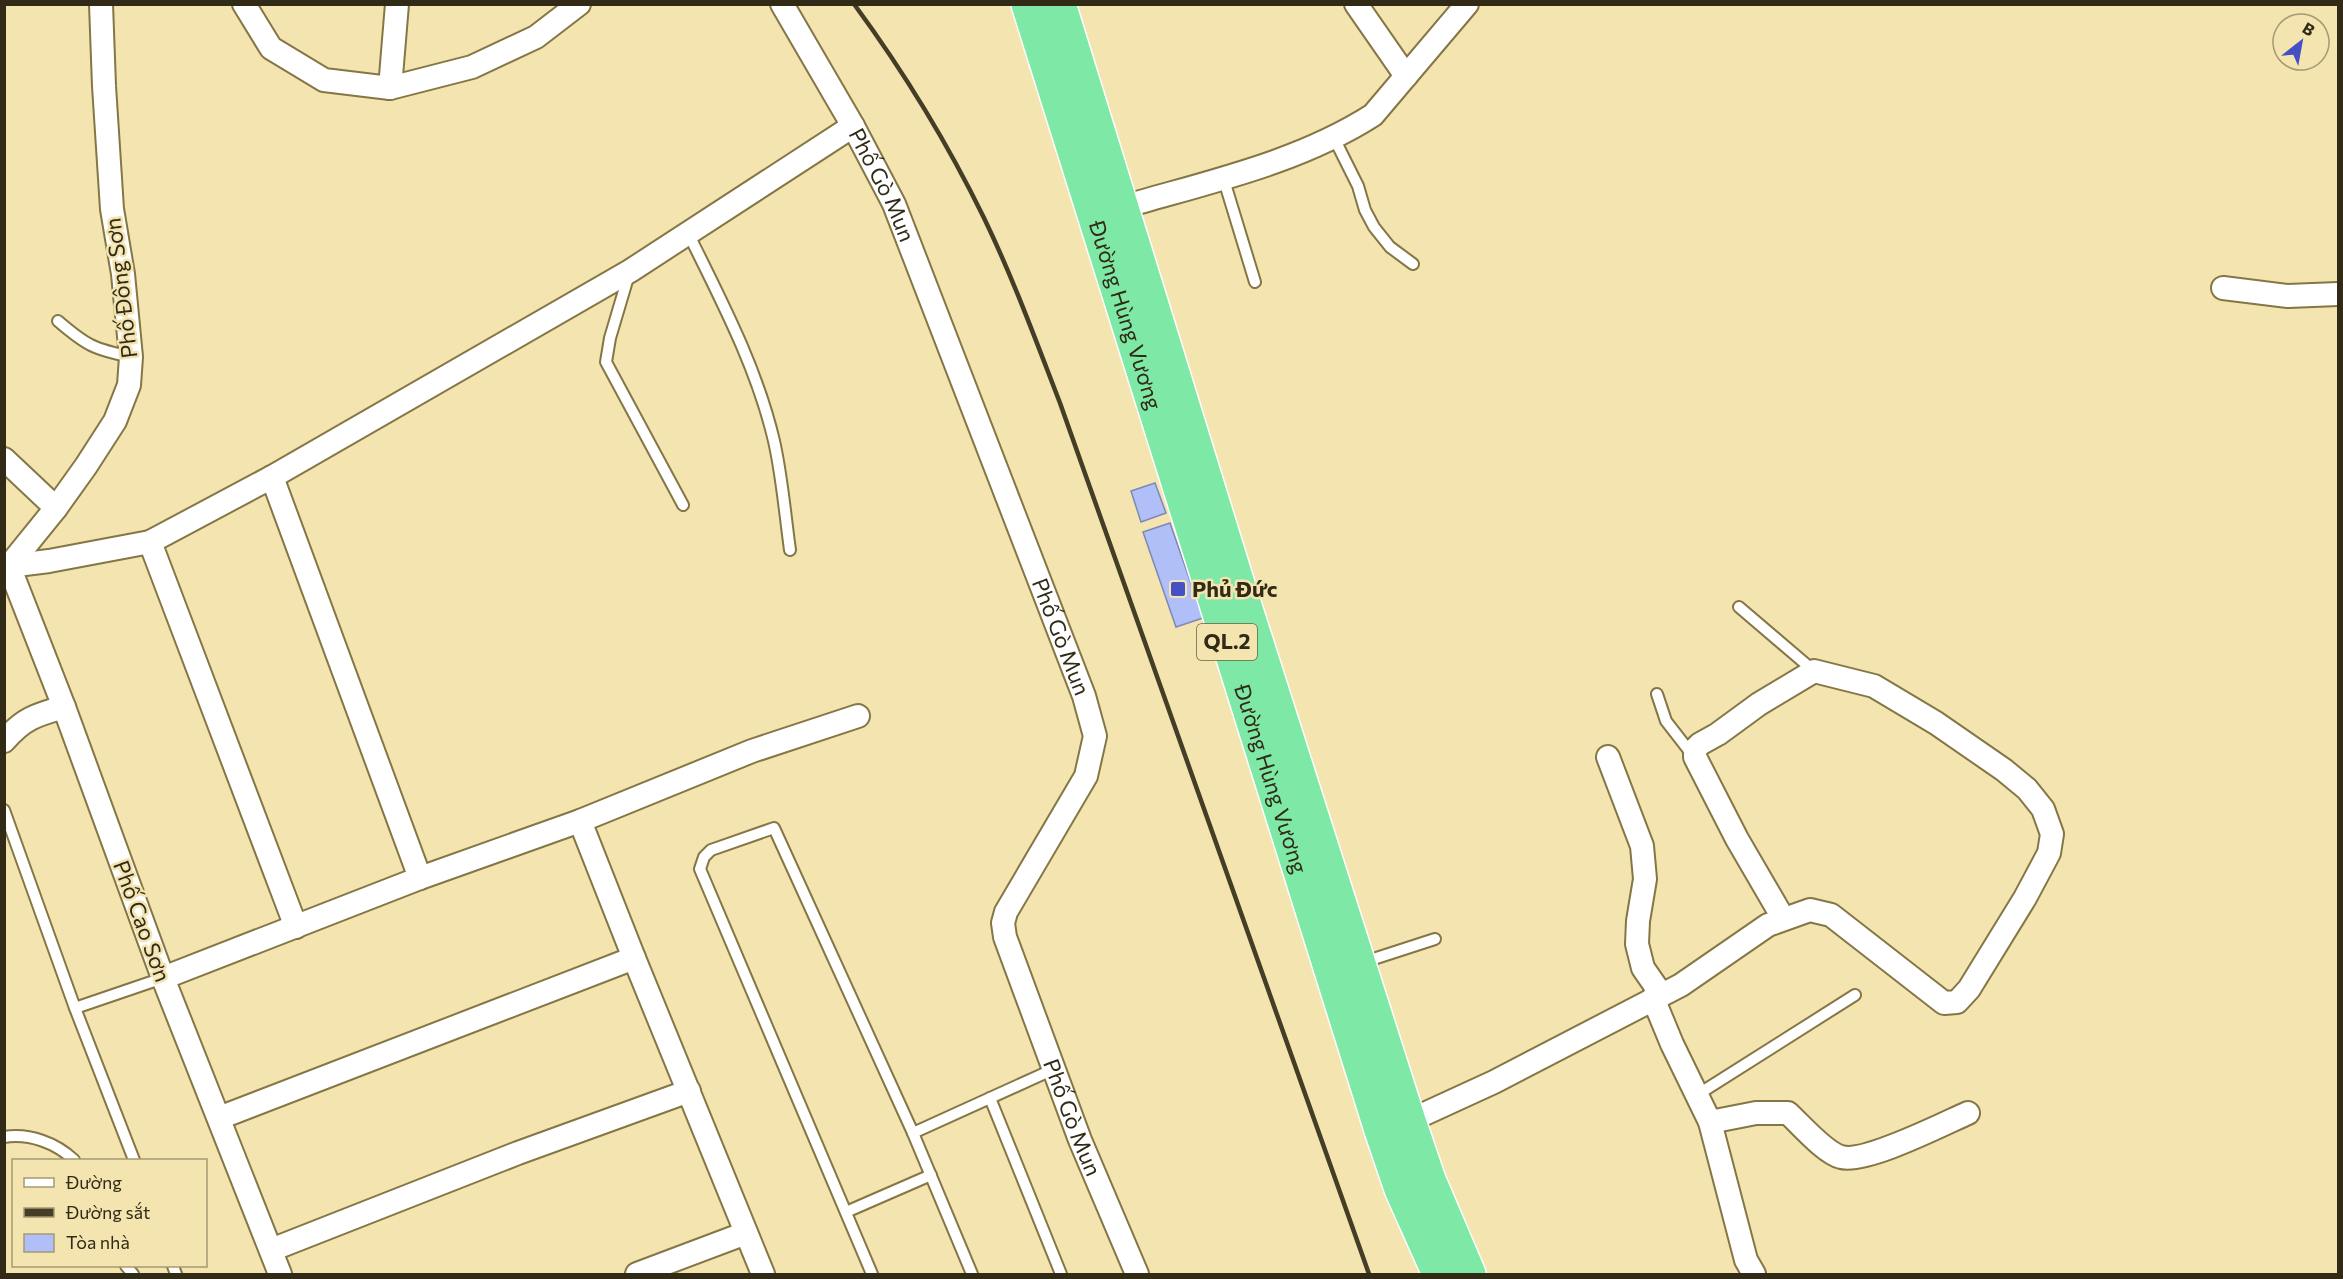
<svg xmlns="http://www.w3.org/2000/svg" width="2343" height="1279" viewBox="0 0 2343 1279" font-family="Commissioner,sans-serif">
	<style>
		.building { fill: #b1bff8; stroke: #7d88b6; stroke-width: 1.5 }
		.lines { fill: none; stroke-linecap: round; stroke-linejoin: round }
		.service-casing { stroke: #847645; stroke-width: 14 }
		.minor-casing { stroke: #847645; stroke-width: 26 }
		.trunk-casing { stroke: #fff; stroke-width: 36 }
		.service { stroke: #fff; stroke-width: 10 }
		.minor { stroke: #fff; stroke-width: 22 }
		.trunk { stroke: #7ee8a7; stroke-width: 33 }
		.rail { stroke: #453e27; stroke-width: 4.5 }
		.poi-dot { fill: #4550c5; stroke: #f3e4b0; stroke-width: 2 }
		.labels { text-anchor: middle; stroke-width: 5; stroke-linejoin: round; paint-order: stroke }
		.shield { fill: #f3e4b0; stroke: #6a6244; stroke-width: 1.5 }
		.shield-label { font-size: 21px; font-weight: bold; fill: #302a16 }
		.street-label { font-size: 22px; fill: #302a16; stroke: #f3e4b0 }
		.poi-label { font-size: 22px; font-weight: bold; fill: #302a16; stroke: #f3e4b0; text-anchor: start }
	</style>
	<rect width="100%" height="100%" fill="#f3e4b0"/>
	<g class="building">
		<path d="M1155,483l11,30 -25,9 -10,-31z"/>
		<path d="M1170,523l33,95 -27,9 -33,-95z"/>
	</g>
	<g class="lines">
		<defs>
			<g id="service">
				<path d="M1334,138l24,48 7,24 9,17 16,20 23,17"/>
				<path d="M1223,177l32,105"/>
				<path d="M688,233c33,67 69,135 86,208 8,35 11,73 16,109"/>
				<path d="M629,274l-19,64 -4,24 77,143"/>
				<path d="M58,321c29,25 36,28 73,36"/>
				<path d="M1739,607l75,64"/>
				<path d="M1657,694l9,27 28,36"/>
				<path d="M4,810l71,198 59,152"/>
				<path d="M1361,963l74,-24"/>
				<path d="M75,1008l88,-30"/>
				<path d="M1697,1095l158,-100"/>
				<path d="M990,1098l71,176"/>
				<path d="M913,1133l59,141"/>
				<path d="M4,1137c26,-4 52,6 70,23"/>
				<path d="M846,1212l85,-37"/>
				<path d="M126,1266l7,8"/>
				<path d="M173,1266l3,8"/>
				<path d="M872,1274l-172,-405 4,-12 7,-7 63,-22 139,305 141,-64"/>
			</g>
			<g id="minor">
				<path d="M244,4l27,44 53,32 66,8 82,-21 64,-30 43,-33"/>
				<path id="s1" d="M782,4l71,122 41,78 190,492 11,40 -9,40 -80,136 -3,11 2,14 75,203 57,134"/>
				<path d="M1356,4l50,72"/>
				<path d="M390,88l7,-84"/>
				<path d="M1123,207c85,-25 175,-44 250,-92l94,-111"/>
				<path d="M2223,288l65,8 50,-2"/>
				<path d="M4,459l52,49"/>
				<path d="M272,477l148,401"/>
				<path d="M150,542l146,385"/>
				<path d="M4,567l5,-1 47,-58 30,-42 29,-45 14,-36 2,-28 -8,-83 -11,-65 -8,-123 -3,-82"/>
				<path d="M4,741c20,-23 32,-26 60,-34"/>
				<path d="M1608,757l34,89 3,33 -7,42 -1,23 6,24 18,26"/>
				<path d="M580,821l54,137 129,316"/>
				<path d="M163,978l257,-100 160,-57 172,-70 106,-35"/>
				<path d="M1653,998l19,46 38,78 36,138 8,14"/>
				<path d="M219,1118l415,-160"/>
				<path d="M1409,1121l85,-39 187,-97 87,-60 42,-15 21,5 113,88 13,-1 12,-13 56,-91 24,-45 3,-19 -9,-25 -16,-20 -23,-19 -68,-47 -62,-37 -60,-15 -55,33 -41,30 -18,10 -5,5v8l42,82 46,79"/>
				<path d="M1710,1122l46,-9h32c13,12 37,40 53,44 24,7 102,-33 127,-44"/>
				<path d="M271,1250l247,-97 171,-62"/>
				<path d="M280,1274l-117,-296 -99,-271 -55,-141 40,-5 101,-19 122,-65 358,-206 223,-145"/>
				<path d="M637,1274l109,-41"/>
			</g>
			<g id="trunk">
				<path id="s2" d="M1028,4l353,1126 20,59 38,85"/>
				<path d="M1059,4l179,580 171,537 20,59 40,94"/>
			</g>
		</defs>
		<use href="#service" class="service-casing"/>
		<use href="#minor" class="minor-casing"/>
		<use href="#trunk" class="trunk-casing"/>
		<use href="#service" class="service"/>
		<use href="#minor" class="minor"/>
		<use href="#trunk" class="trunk"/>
		<path class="rail" d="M854,4c50,68 93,138 130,214 29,60 52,123 76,185l309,871"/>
	</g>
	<rect class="poi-dot" x="1170" y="581" width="16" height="16" rx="3"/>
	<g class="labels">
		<rect class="shield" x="1197" y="624" width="60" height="36" rx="4.5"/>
		<g class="shield-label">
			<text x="1227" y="649">QL.2</text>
		</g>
		<g class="street-label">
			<text dy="8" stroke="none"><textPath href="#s1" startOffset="207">Phố Gò Mun</textPath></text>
			<text transform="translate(121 288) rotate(-97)" y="8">Phố Đông Sơn</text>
			<text dy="8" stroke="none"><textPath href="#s2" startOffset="326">Đường Hùng Vương</textPath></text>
			<text dy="8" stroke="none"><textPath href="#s1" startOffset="693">Phố Gò Mun</textPath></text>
			<text dy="8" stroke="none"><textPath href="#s2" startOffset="812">Đường Hùng Vương</textPath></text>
			<text transform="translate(142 921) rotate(70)" y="8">Phố Cao Sơn</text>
			<text dy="8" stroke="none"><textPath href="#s1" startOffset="1215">Phố Gò Mun</textPath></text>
		</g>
		<g class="poi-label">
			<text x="1192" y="597">Phủ Đức</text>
		</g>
	</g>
	<rect width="2343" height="1279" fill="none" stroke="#302a16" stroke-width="12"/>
	<rect x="12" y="1159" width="195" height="108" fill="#f3e4b0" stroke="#a59a72" stroke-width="1.5"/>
	<rect x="24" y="1178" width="30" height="9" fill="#ffffff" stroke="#a59a72" stroke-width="1.5"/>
	<text x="66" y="1189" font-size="18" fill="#302a16">Đường</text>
	<rect x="24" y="1208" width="30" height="9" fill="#453e27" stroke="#a59a72" stroke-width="1.5"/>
	<text x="66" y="1219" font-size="18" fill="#302a16">Đường sắt</text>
	<rect x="24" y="1234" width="30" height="18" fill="#b1bff8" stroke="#a59a72" stroke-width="1.5"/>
	<text x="66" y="1249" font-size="18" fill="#302a16">Tòa nhà</text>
	<g transform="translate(2301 42) rotate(31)"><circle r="28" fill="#f3e4b0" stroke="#a59a72" stroke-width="1.5"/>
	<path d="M0-4.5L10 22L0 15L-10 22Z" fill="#4550c5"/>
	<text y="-9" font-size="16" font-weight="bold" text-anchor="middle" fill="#302a16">B</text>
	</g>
</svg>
